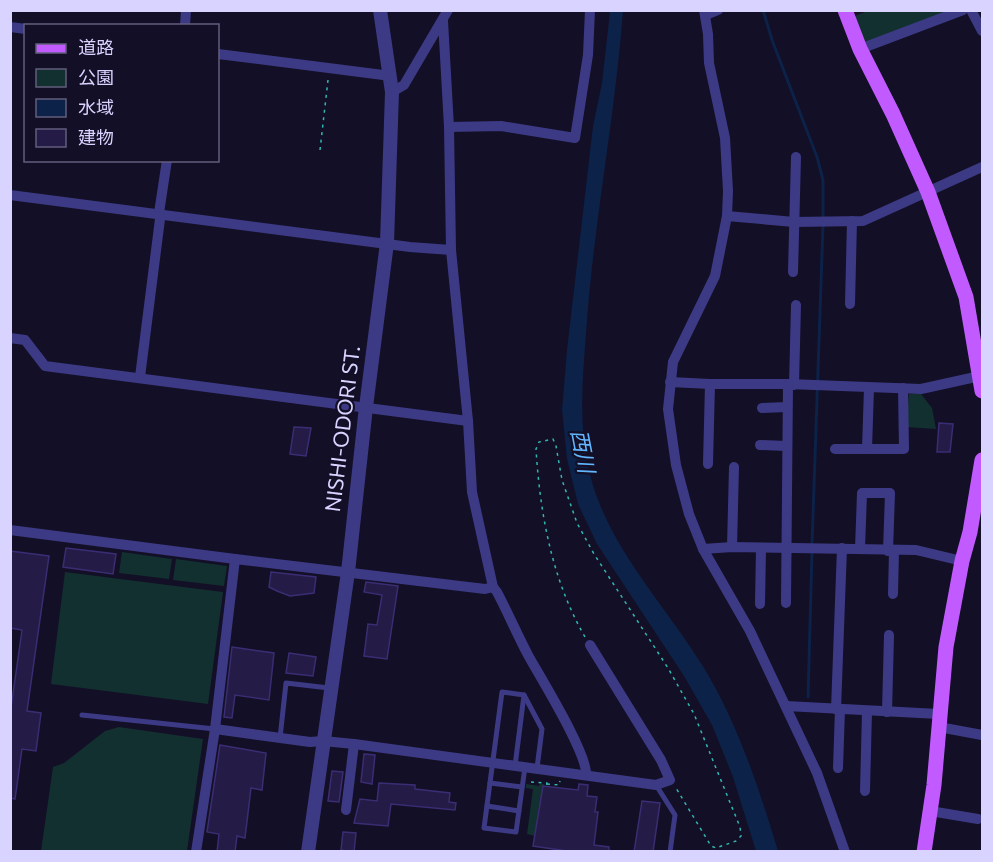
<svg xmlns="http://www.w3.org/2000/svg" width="993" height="862" viewBox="0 0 993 862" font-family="Commissioner,'Noto Sans JP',sans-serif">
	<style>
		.green { fill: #12302f }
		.water { fill: #0c2248 }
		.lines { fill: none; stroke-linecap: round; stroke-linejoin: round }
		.stream { stroke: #0c2248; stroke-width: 3 }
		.building { fill: #241b47; stroke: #3b2d73; stroke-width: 1.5 }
		.path { stroke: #2fb8b0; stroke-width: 1.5; stroke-dasharray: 3 4.5; stroke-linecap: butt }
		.service { stroke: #3d3a85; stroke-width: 5 }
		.minor { stroke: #3d3a85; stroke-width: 10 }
		.tertiary { stroke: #3d3a85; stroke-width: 14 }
		.primary { stroke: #c25bff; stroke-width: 15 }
		.labels { text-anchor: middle; stroke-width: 4.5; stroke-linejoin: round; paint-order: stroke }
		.street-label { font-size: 21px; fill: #d9d4ff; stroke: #130f26 }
		.water-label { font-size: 22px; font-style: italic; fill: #62b6ff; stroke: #130f26 }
	</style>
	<rect width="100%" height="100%" fill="#130f26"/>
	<g class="green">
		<path d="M870,10h82l-91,38 -11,-30z"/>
		<path d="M909,394h12l11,14 4,21 -30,-2z"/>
		<path d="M122,552l50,7 -3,20 -50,-6z"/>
		<path d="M176,559l51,7 -3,20 -51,-6z"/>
		<path d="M65,572l158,20 -15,112 -157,-20z"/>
		<path d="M119,727l84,12 -16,112h-146l12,-84 11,-4 41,-32z"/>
		<path d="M526,784l13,2 1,-2h4l-2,10 6,1 -1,11 -8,-1 -4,31 -8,-2 6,-45 -7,-1z"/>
	</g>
	<path class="water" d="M610,11h13c-8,108 -30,215 -37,323 -4,49 -8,100 6,148 21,71 74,124 112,186 34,56 55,120 74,183h-22l-23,-74 -21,-52 -28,-49 -87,-132 -19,-40 -11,-45 -5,-49 5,-60 26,-224 9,-43z"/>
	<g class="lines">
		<g class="stream">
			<path d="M763,10l9,30 45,117 6,23v39"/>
			<path d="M812,545l11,-320"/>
			<path d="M808,697l4,-145"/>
		</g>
	</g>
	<g class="building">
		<path d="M939,423l14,1 -3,28h-13z"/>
		<path d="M294,427l17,1 -5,28 -16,-2z"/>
		<path d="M66,548l50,6 -3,20 -50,-7z"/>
		<path d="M10,551l39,5 -22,155 14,2 -5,38 -14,-2 -7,50 -5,-1v-83l12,-85 -12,-2z"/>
		<path d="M271,572l45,5 -2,16 -24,3 -13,-5 -8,-4z"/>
		<path d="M366,582l32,4 -11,73 -23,-3 4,-32 9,1 5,-30 -18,-3z"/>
		<path d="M232,647l42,6 -5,47 -34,-5 -3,23 -8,-1z"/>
		<path d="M289,653l27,4 -3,19 -27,-3z"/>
		<path d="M220,745l46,8 -4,37 -11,-2 -6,50 -8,-2 -2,16h-18l2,-18 -12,-2z"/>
		<path d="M364,754l11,1 -3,29 -11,-2z"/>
		<path d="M332,771l11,1 -4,30 -11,-1z"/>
		<path d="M379,783l36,2v4l35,4 -1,9 7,1 -1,7 -64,-6 -3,22 -34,-3 6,-24 17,2z"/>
		<path d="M579,784l9,1 -1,11 10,1 -2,15h3l-4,33 15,2v5h-35l-41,-6 10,-60 35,4z"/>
		<path d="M642,801l18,2 -7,49h-19z"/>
		<path d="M343,832l13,1 -2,19 -13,-2z"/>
	</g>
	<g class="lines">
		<g class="path">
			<path d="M320,150l8,-70"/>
			<path d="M585,637c-33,-57 -45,-123 -49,-188l3,-7 14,-3 3,7 6,34 15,43 17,31 74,114 26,46 46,113 1,9 -5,5 -20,7 -5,-2 -35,-58"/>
			<path d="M531,782l16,1 -1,4"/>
			<path d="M547,784l12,1 1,-4"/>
		</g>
		<g class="service">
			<path d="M524,695l18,34 -5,39"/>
			<path d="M82,715l133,14"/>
			<path d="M280,738l6,-55 43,5"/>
			<path d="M515,766l9,-71 -22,-3 -18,136 32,4 9,-65"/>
			<path d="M490,783l32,4"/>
			<path d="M656,785l19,30 -5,37"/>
			<path d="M487,806l32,5"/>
		</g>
		<g class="minor">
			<path d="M704,10l4,24 1,29 16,75 3,53 -1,25 -12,60 -42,86 -5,47 8,56 13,49 14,35 47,82 67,142 28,79"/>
			<path d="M971,10l11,21"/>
			<path d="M706,15l12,-5"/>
			<path d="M443,21l6,106 2,123 17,171 4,71 21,95 4,5c11,21 20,42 31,63 12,22 60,99 58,120"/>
			<path d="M185,26l1,-16"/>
			<path d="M10,27l16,2"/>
			<path d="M860,49l103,-39"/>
			<path d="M218,54l173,22"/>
			<path d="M392,92l12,-7 44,-75"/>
			<path d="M449,127l52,-1 74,12 13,-83 2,-45"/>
			<path d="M10,195l400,52 41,3"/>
			<path d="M727,216l67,6 69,-1 119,-54"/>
			<path d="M793,272l3,-115"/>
			<path d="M850,304l2,-83"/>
			<path d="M10,338l15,2 20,26 423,55"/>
			<path d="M140,377l20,-158 -1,-6 8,-53"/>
			<path d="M670,382l40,2h78l133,5 59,-13"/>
			<path d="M794,385l2,-80"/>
			<path d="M762,408l25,-1"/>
			<path d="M760,445l27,1"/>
			<path d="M835,449h69l-1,-61"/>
			<path d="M867,449l2,-61"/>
			<path d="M708,464l2,-80"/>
			<path d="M10,530l225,29 250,30 8,-2"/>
			<path d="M732,547l2,-80"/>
			<path d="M703,549l29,-2 184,3 46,11"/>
			<path d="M860,549l2,-56h28l-2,58"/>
			<path d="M893,594l1,-43"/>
			<path d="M786,603l2,-219"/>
			<path d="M760,604l1,-56"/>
			<path d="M786,706l153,8"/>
			<path d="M836,709l6,-161"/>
			<path d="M887,712l2,-77"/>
			<path d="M939,727l43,8"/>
			<path d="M215,729l95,13 13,-1 31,3 302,41 14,-5 -9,-20 -71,-115"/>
			<path d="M838,768l2,-59"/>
			<path d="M865,791l2,-80"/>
			<path d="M346,810l8,-66"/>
			<path d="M930,811l48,8"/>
			<path d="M196,852l19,-123 20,-170"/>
		</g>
		<path class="tertiary" d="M308,852l40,-280 18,-165 21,-164 5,-151 -12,-82"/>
		<g class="primary">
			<path d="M845,10l15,39 33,65 35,78 38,105 16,94"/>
			<path d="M924,852l10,-67 12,-138 16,-86 8,-29 12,-72"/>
		</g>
	</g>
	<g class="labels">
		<g class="street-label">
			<text transform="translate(343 429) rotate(-83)" y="7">NISHI-ODORI ST.</text>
		</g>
		<g class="water-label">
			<text transform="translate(583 451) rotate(79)" y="8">西川</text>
		</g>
	</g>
	<rect width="993" height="862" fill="none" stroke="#d9d4ff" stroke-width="24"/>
	<rect x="24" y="24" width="195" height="138" fill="#130f26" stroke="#625e7d" stroke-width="1.5"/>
	<rect x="36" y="44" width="30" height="9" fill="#c25bff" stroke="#625e7d" stroke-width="1.5"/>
	<text x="78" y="54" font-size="18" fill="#d9d4ff">道路</text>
	<rect x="36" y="69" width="30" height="18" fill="#12302f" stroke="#625e7d" stroke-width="1.5"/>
	<text x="78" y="84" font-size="18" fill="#d9d4ff">公園</text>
	<rect x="36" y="99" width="30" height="18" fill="#0c2248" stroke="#625e7d" stroke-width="1.5"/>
	<text x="78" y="114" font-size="18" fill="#d9d4ff">水域</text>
	<rect x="36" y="129" width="30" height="18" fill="#241b47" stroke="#625e7d" stroke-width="1.5"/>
	<text x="78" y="144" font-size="18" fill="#d9d4ff">建物</text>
</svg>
